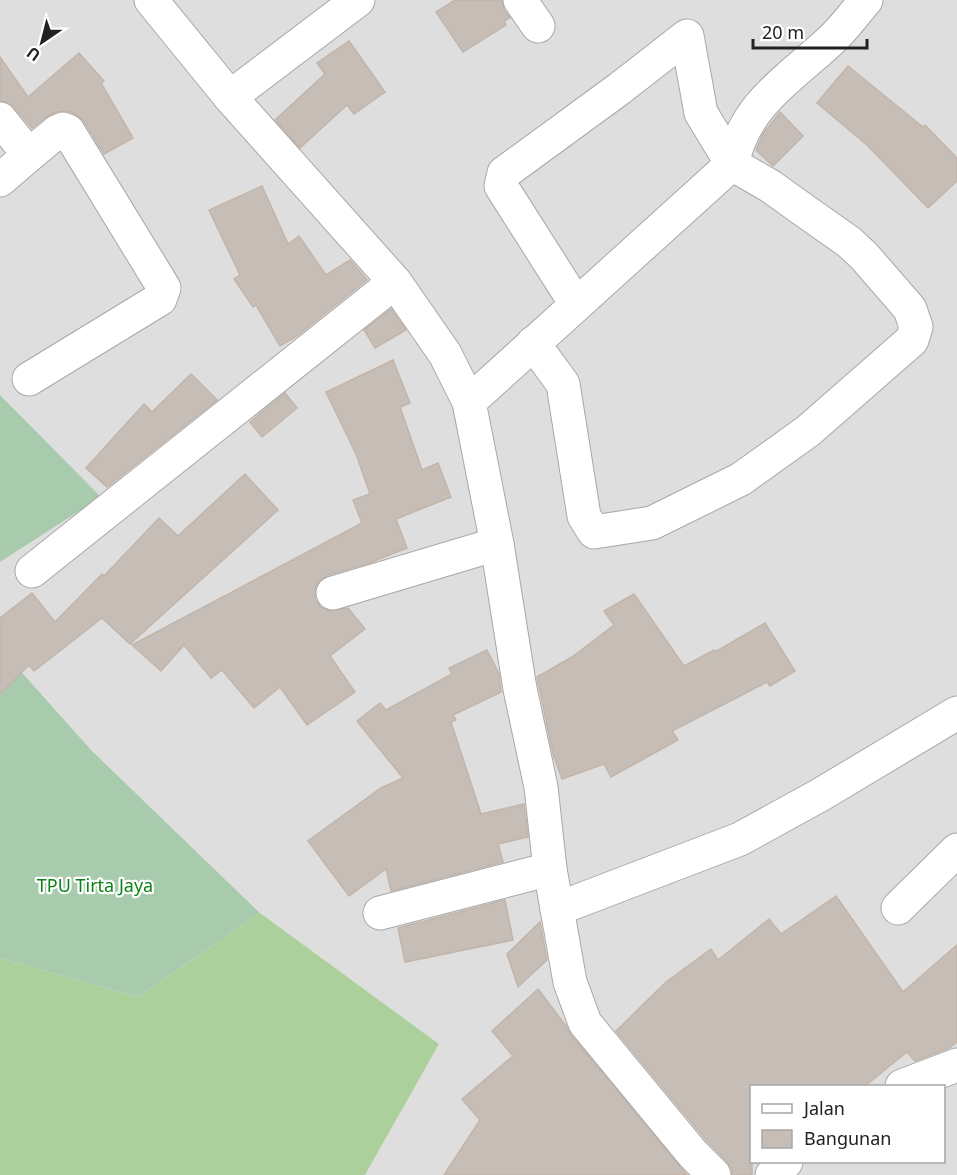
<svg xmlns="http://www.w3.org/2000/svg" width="957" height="1175" viewBox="0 0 957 1175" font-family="'Noto Sans',sans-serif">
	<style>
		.residential { fill: #dfdede; fill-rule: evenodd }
		.forest { fill: #abd09c }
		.cemetery { fill: #a8caad }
		.building { fill: #c6beb6; stroke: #c3b4a9; stroke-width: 1.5 }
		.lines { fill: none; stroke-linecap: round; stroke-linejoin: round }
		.minor-casing { stroke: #a8a8a8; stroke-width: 35 }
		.minor { stroke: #fff; stroke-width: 33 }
		.labels { text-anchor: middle; stroke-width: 4.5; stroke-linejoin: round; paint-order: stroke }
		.park-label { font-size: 18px; fill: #0b8215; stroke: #fff }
	</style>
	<rect width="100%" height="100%" fill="#f1eee7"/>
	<path class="residential" d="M0,0h957v1175h-592l74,-131 -179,-131 -168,-162 -92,-103v-86l101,-65 -101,-102zM752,1086h192v76h-192z"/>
	<path class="forest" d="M260,913l179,131 -74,131h-365v-217l138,39z"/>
	<g class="cemetery">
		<path d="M0,395l101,102 -101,65z"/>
		<path d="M0,648l92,103 168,162 -122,84 -138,-39z"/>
	</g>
	<g class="building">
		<path d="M455,0h47l2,10 6,8 -6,3 2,4 -43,27 -27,-40z"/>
		<path d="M349,41l36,51 -31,22 -7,-9 -47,43 -25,-28 50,-46 -8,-11z"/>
		<path d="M79,53l25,28 -3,2 32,55 -29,16 -20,-33 -9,-7 -6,-3 -13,1 -10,5 -14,11 -18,-21 -7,-5 -7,-1v-44l28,40z"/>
		<path d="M848,66l75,61 2,-2 32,33v23l-29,27 -60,-62 -51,-43z"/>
		<path d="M780,112l23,24 -30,30 -17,-16 7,-16z"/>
		<path d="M262,186l26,58 11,-8 27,39 24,-15 17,20 -70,56 -17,10 -24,-41 -3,2 -19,-28 6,-4 -31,-65z"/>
		<path d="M391,309l15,21 -31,18 -11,-18z"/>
		<path d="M393,360l17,43 -10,4 22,63 16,-7 13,34 -55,22 11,29 -38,15 -41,12 -8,5 -5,8v11l6,8 8,4 19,-3 17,21 -35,27 25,36 -48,33 -27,-38 -26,21 -32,-38 -11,8 -27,-33 -23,26 -29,-26 230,-122 -9,-23 17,-6 -14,-40 -30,-62z"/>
		<path d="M191,374l26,26 -110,87 -21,-19 58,-64 8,8z"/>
		<path d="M285,393l12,15 -35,29 -12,-15z"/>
		<path d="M245,474l33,36 -148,134 -28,-26 -68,53 -5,-6 -29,29v-76l32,-25 23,29 47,-48 2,2 55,-58 19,18z"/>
		<path d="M634,594l50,72 30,-16 1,2 50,-29 30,48 -25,15 -3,-4 -95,49 6,9 -67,37 -7,-13 -42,15 -9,-25 -16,-77 35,-20 42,-32 -10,-14z"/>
		<path d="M487,650l12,24 2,18 -48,23 3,5 -5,2 30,92 43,-10 4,33 -30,7 5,18 -112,29 -5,-22 -37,27 -41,-55 73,-53 22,-10 -46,-57 23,-18 6,7 66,-36 -3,-6z"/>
		<path d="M836,896l67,96 54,-47v97l-8,6 -34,13 -8,-9 -42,34h-113v89h-20v-5l-5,-8 -20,-21 -91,-110 50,-49 45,-33 7,11 51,-41 12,15z"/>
		<path d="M505,900l8,40 -108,22 -7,-34z"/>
		<path d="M540,922l7,38 -29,27 -11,-33z"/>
		<path d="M538,989l28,37 5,9 116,140h-243l36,-55 -18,-21 51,-43 -21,-25z"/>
	</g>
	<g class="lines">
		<defs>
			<g id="minor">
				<path d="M151,0l79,97 165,185 50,72 24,48 28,142 23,145 21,98 9,82 20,113 15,41 108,131 21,21"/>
				<path d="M520,0l18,26"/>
				<path d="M230,97l128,-97"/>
				<path d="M0,119l29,36 -29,25"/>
				<path d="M533,343l30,41 21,132 10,16 58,-9 89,-44 67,-48 104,-91 4,-13 -6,-18 -46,-53 -15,-14 -44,-31 -35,-25 -38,-22 -31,-51 -14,-77 -68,53 -115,84 -3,13 75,118"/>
				<path d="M29,379l131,-80 4,-11 -96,-157 -5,-2 -5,2 -29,24"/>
				<path d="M469,402l263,-238c13,-60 55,-83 97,-122 14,-12 25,-28 37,-42"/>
				<path d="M32,571l363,-289"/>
				<path d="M333,593l164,-49"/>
				<path d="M898,908l59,-58"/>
				<path d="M557,909l183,-70 80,-44 137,-82"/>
				<path d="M380,913l170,-44"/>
				<path d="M902,1086l55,-21"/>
				<path d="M772,1175l14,-13"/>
			</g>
		</defs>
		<use href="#minor" class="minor-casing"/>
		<use href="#minor" class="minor"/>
	</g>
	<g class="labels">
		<g class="park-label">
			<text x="95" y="892">TPU Tirta Jaya</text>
		</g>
	</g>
	<rect x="750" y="1085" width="195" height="78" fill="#ffffff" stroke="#a6a6a6" stroke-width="1.5"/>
	<rect x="762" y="1104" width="30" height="9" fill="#ffffff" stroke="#a6a6a6" stroke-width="1.5"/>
	<text x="804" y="1115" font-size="18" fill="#212121">Jalan</text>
	<rect x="762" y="1130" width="30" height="18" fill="#c6beb6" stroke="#a6a6a6" stroke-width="1.5"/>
	<text x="804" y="1145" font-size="18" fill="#212121">Bangunan</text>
	<g transform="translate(42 42) rotate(215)" stroke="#ffffff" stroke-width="4.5" paint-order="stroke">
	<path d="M0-4.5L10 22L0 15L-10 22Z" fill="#212121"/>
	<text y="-9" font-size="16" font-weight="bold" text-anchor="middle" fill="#212121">U</text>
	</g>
	<path d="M753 39v9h114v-9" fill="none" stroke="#212121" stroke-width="3"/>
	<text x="762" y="39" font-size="18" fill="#212121" stroke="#ffffff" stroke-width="4.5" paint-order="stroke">20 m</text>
</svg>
